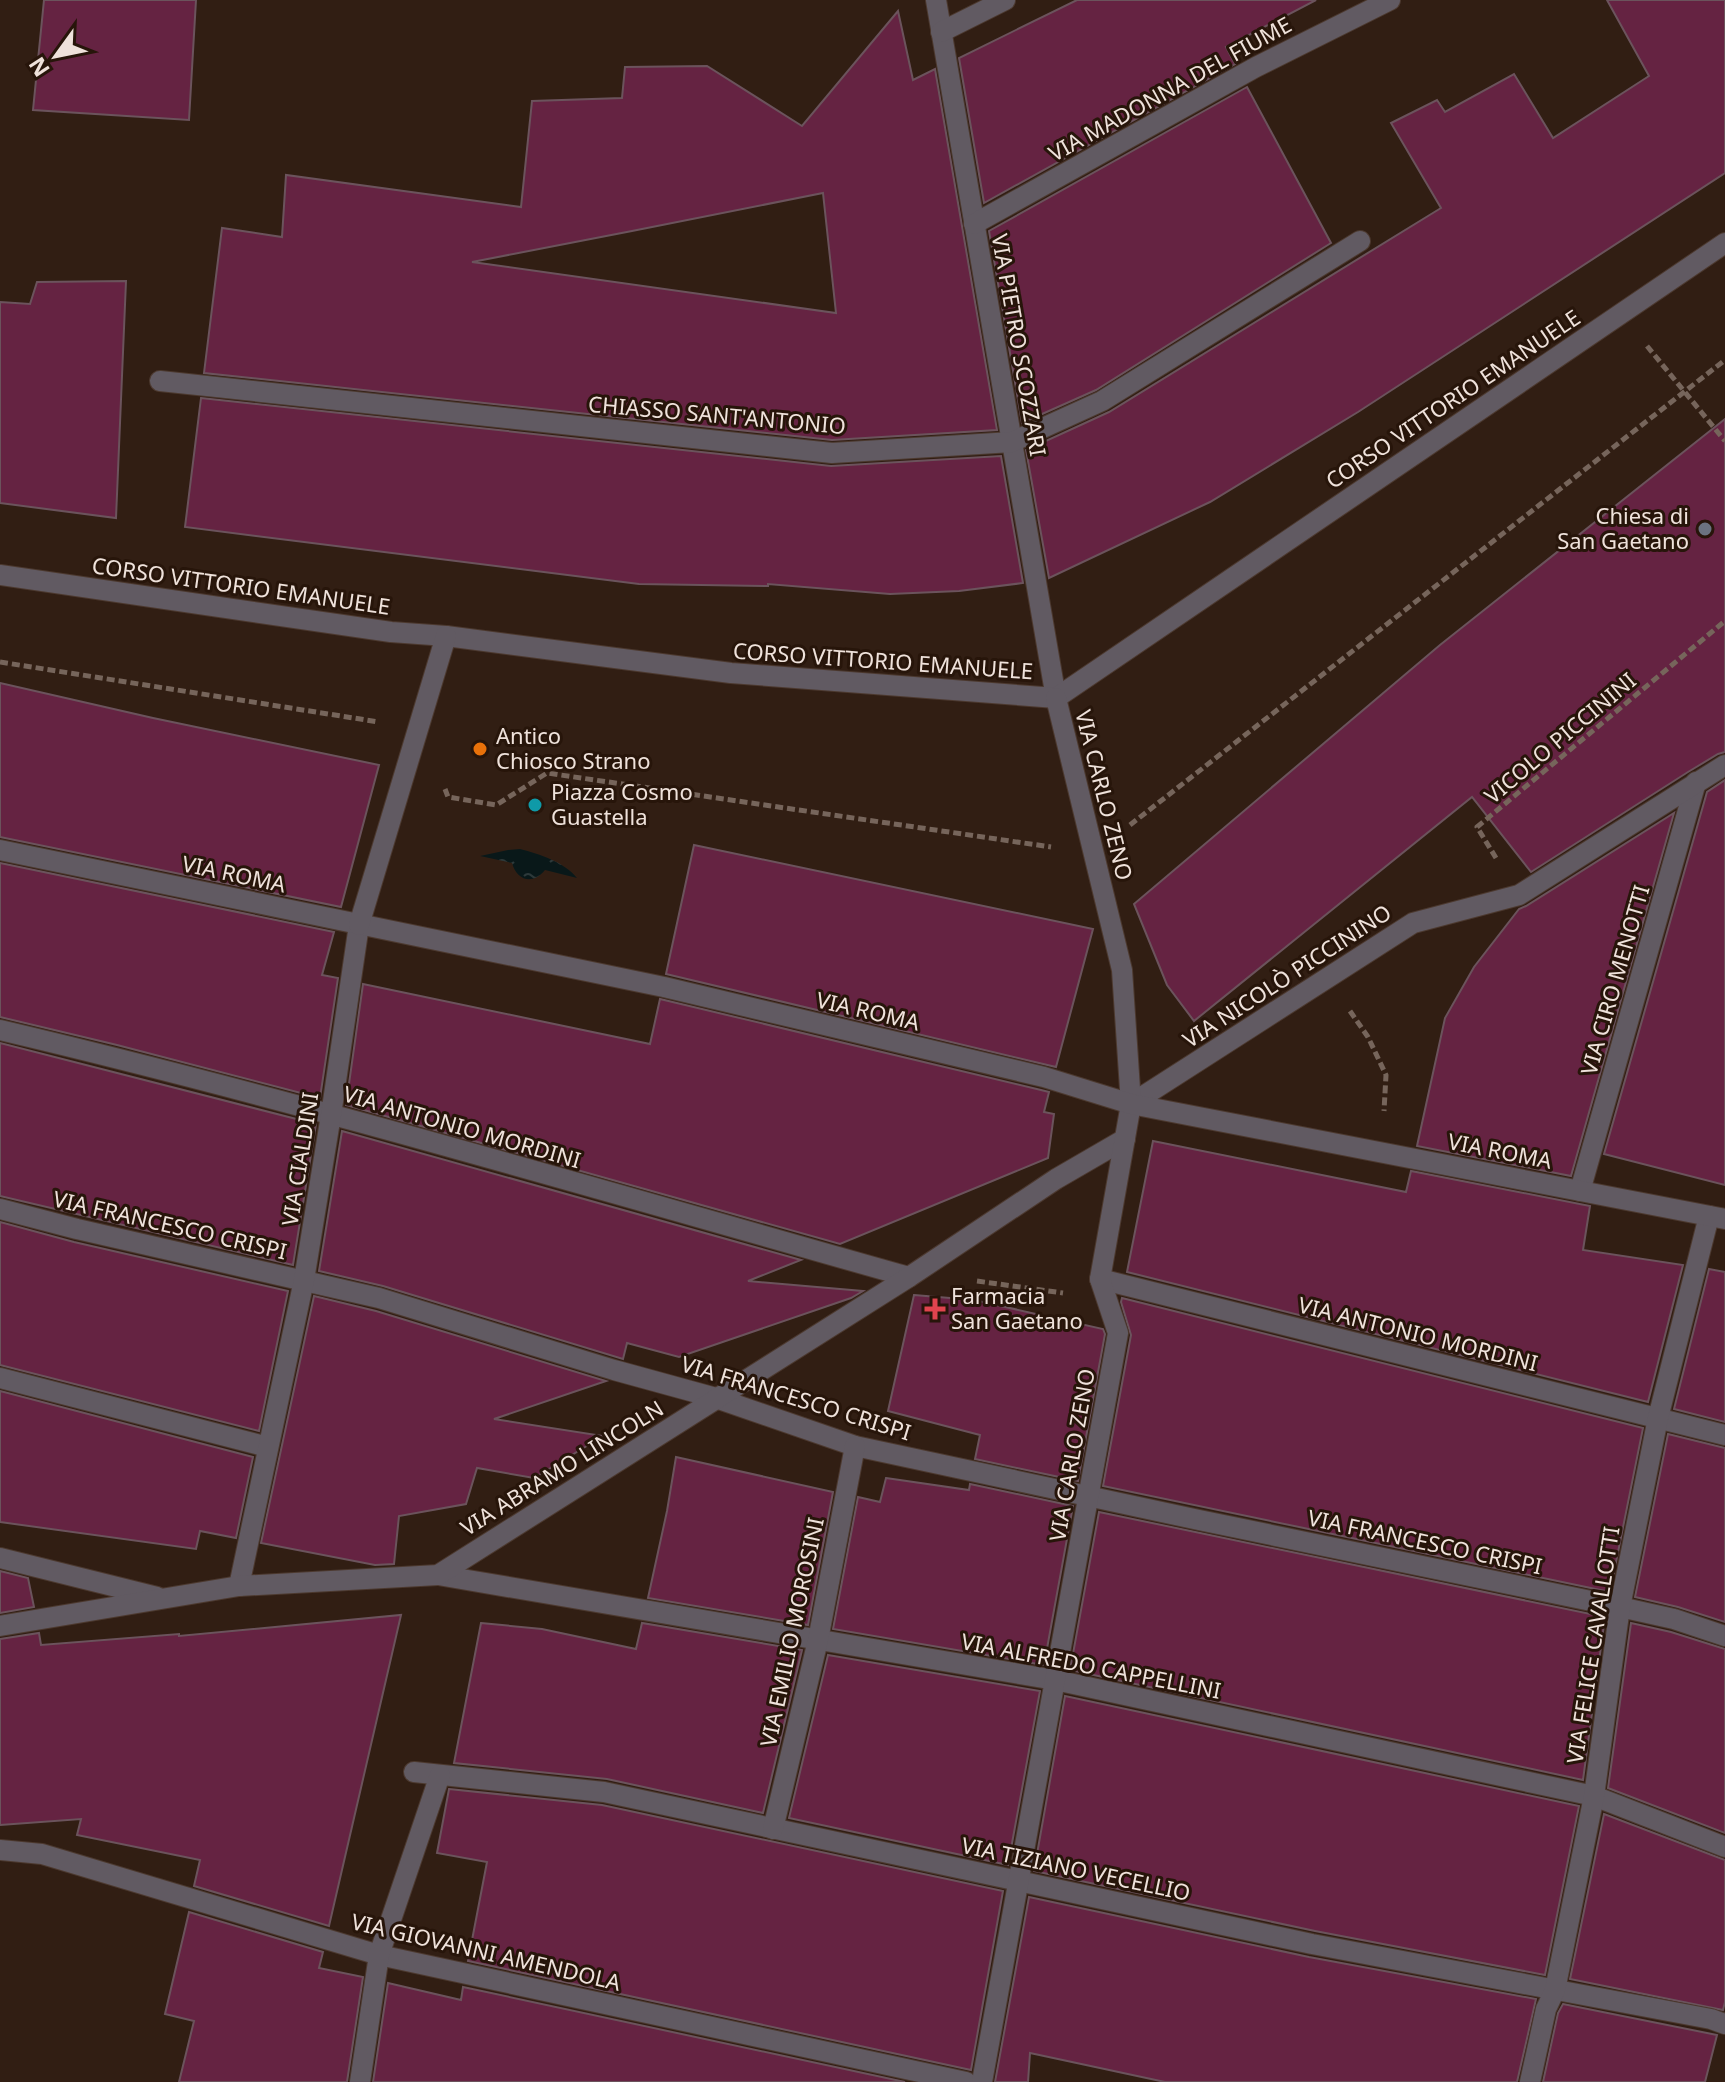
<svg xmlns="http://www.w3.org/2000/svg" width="1725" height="2082" viewBox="0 0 1725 2082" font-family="'Noto Sans',sans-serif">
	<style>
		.water { fill: url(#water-ripples) }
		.building { fill: #652342; stroke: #6b535c; stroke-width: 2; fill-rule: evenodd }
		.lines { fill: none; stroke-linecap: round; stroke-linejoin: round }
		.minor-casing { stroke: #4c392f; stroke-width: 22 }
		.tertiary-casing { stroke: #4c392f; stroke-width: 22 }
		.path { stroke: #76655b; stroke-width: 5; stroke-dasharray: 8 4; stroke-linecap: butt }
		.minor { stroke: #615a62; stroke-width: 20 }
		.tertiary { stroke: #615a62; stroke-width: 20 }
		.worship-dot { fill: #6b7280; stroke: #27150a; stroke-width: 3 }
		.food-dot { fill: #e8710a; stroke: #27150a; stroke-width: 3 }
		.culture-dot { fill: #0f9aa8; stroke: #27150a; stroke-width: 3 }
		.health-dot { fill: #e0444e; stroke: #27150a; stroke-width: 3 }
		.labels { text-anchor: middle; stroke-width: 6; stroke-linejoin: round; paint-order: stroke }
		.street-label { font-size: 22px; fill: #efe2db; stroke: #27150a }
		.poi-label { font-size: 22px; fill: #efe2db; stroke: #27150a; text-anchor: start }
	</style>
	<defs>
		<pattern id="water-ripples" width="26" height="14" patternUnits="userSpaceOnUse" patternTransform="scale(2)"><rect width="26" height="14" fill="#091819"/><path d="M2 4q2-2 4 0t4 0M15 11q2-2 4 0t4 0" fill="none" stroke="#2d393a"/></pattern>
	</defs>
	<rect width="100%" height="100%" fill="#311e13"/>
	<path class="water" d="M520,849c20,5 44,13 57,29l-32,-8c-12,15 -28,11 -33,-7l-32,-7 28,-6z"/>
	<g class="building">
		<path d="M44,0h152l-7,120 -156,-10z"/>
		<path d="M1077,0h239l-90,47 9,17 -251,139 -25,-145z"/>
		<path d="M1607,0h118v173l-367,239 -148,90 -161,76 -23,-128 83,-38 332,-204 -50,-85 46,-23 8,12 69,-38 39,64 96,-62z"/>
		<path d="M898,11l15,69 22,-11 62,361 -165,10 -628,-67 18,-145 60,9 4,-62 235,32 11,-106 90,-3 3,-31 82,-1 95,60zM823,193l13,120 -364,-51 160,-31z"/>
		<path d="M1247,87l84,156 -235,147 -74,33 -33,-192z"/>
		<path d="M126,281l-10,237 -116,-15v-201l30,2 7,-22z"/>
		<path d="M201,398l630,68 170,-10 22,127 -64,8 -69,3 -122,-10v2l-129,-2 -454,-57z"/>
		<path d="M1725,419v333l-7,2 -30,18 -157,100 -59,-75 -278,224 -27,-36 -33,-81 306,-259z"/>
		<path d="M0,683l153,35 226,47 -38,142 -341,-70z"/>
		<path d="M1725,780v405l-121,-31 103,-362z"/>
		<path d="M1674,813l-103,363 -154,-30 28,-128 29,-51 45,-58 7,-3z"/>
		<path d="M694,845l399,84 -37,138 -390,-93z"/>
		<path d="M0,863l334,69 -12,43 16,3 -18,120 -203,-53 -117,-28z"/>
		<path d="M363,984l287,60 10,-45 381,91 8,2 -5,20 10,2 -6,44 -208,86 -494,-139z"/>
		<path d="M0,1043l316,81 -23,141 -293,-69z"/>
		<path d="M342,1131l459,129 -53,21 115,10 -12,7 -172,59 -52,-14 -4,16 -240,-73 -64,-15z"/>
		<path d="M1153,1141l253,51 5,-21 179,35 -7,44 100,15 -35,137 -521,-130z"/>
		<path d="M0,1222l74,20 214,49 -29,140 -259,-66z"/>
		<path d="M1709,1269l16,3v150l-51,-13z"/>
		<path d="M914,1295l60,5 129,29 2,5 -27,147 -103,-22 5,-24 -92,-24z"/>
		<path d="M314,1296l62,15 230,70 -112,38 109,17 -69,42 -57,-10 -11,36 -67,12 -5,48 -19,1 -114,-22z"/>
		<path d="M1122,1298l521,130 -33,164 -507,-106 28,-151 -10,-33z"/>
		<path d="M0,1391l253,66 -17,81 -36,-7 -4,18 -196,-27z"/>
		<path d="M1668,1434l57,14v174l-47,-15 -43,-10z"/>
		<path d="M676,1457l157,35 -25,133 -160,-27 19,-87z"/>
		<path d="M886,1478l83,12 1,-6 103,22 -29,159 -211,-36 25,-132 22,5z"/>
		<path d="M1099,1512l506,105 -22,163 -513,-110z"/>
		<path d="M0,1571l28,7 6,29 -34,6z"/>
		<path d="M401,1615l-72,311 -135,-40 6,-26 -123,-25 4,-16 -81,6v-186l39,-6 2,12 138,-11v2z"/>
		<path d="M481,1623l61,6 94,20 6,-26 160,27 -39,163 -156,-34 -153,-16z"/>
		<path d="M1631,1623l40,9 54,17v184l-117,-45z"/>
		<path d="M828,1655l212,36 -32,174 -219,-47z"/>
		<path d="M1065,1696l514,110 -34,169 -230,-44 -281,-60z"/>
		<path d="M449,1789l153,16 401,86 -32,179 -503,-109 19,-99 -50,-9z"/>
		<path d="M1604,1814l121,46v142l-2,8 -153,-31z"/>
		<path d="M1029,1897l280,60 227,42 -19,83h-352l-135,-29 -2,29h-33z"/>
		<path d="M189,1912l134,40 -4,16 44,9 -16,105h-168l15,-61 -29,-7z"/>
		<path d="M388,1983l73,17 2,-13 442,95h-532z"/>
		<path d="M1563,2004l154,31 -12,47h-162l15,-69z"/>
	</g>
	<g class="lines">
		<defs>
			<g id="minor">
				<path d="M936,0l120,698"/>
				<path d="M941,32l64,-32"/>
				<path d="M974,224l282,-157 134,-67"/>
				<path d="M160,381l672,72 180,-11 90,-41 258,-160"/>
				<path d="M0,1030c305,72 607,162 909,247"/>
				<path d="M1580,1191l116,-409"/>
				<path d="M0,1209l77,20 302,69 235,72 102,28 139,48 344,74 421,87 54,12 51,17"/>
				<path d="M1100,1279l625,156"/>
				<path d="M0,1378l268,69"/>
				<path d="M0,1558l157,39"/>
				<path d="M438,1575l617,105 539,116 131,51"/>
				<path d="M239,1586l65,-306 27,-165 28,-190"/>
				<path d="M0,1626l239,-40 199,-11 471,-298 147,-98 69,-40"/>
				<path d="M414,1772l190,20 708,152 399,75 14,5"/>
				<path d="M773,1829l45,-189 37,-194"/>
				<path d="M0,1850l42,4 337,101 587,127"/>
				<path d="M360,2082l19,-127 61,-180"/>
				<path d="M982,2082l136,-749 -18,-54 31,-175 282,-181 106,-28 206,-130"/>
				<path d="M1530,2082l16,-73 9,-19 39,-194 26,-189 38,-189 51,-202"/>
			</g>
			<g id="tertiary">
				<path d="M0,575l391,57 55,4 285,37 325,25 669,-455"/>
				<path d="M1056,698l66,272 9,134"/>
				<path d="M0,850l664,137 380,90 87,27 594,115"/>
				<path d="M359,925l87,-289"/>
			</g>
		</defs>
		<use href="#minor" class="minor-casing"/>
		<use href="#tertiary" class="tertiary-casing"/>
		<g class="path">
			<path d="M1647,346l78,95"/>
			<path d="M0,662l379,60"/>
			<path d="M445,789l3,8 48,8 51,-32 504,74"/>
			<path d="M1130,825l595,-465"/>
			<path d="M1496,858l-19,-31 248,-206"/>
			<path d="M1350,1011l18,26 18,38 -2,36"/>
			<path d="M977,1281l86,12"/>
		</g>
		<use href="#minor" class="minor"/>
		<use href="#tertiary" class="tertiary"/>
	</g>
	<circle class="worship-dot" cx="1705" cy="529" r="8"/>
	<circle class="food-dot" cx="480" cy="749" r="8"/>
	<circle class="culture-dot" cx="535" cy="805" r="8"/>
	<path class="health-dot" d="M931 1297h8v8h8v8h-8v8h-8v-8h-8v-8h8z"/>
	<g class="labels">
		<g class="street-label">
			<text transform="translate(1170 89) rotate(-29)" y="8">VIA MADONNA DEL FIUME</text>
			<text transform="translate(1019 345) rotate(80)" y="8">VIA PIETRO SCOZZARI</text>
			<text transform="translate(1453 399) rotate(-34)" y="8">CORSO VITTORIO EMANUELE</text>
			<text transform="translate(717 415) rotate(5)" y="8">CHIASSO SANT'ANTONIO</text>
			<text transform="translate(241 586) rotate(8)" y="8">CORSO VITTORIO EMANUELE</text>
			<text transform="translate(883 661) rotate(4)" y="8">CORSO VITTORIO EMANUELE</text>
			<text transform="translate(1560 738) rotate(-40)" y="8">VICOLO PICCININI</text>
			<text transform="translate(1104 795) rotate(76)" y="8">VIA CARLO ZENO</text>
			<text transform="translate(234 874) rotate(12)" y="8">VIA ROMA</text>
			<text transform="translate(1287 976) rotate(-33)" y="8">VIA NICOLÒ PICCININO</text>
			<text transform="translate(1615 980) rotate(-74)" y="8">VIA CIRO MENOTTI</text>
			<text transform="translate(868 1011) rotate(13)" y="8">VIA ROMA</text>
			<text transform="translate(462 1127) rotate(16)" y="8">VIA ANTONIO MORDINI</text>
			<text transform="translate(1500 1151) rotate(11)" y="8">VIA ROMA</text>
			<text transform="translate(300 1159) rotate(-81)" y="8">VIA CIALDINI</text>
			<text transform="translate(170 1225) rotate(13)" y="8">VIA FRANCESCO CRISPI</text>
			<text transform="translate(1418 1334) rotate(14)" y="8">VIA ANTONIO MORDINI</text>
			<text transform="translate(796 1398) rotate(17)" y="8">VIA FRANCESCO CRISPI</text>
			<text transform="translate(1072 1455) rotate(-80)" y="8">VIA CARLO ZENO</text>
			<text transform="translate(562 1468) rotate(-32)" y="8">VIA ABRAMO LINCOLN</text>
			<text transform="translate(1425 1542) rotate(12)" y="8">VIA FRANCESCO CRISPI</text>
			<text transform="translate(792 1632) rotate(-78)" y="8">VIA EMILIO MOROSINI</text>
			<text transform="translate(1593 1645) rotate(-81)" y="8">VIA FELICE CAVALLOTTI</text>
			<text transform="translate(1091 1666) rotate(11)" y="8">VIA ALFREDO CAPPELLINI</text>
			<text transform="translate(1076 1869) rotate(12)" y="8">VIA TIZIANO VECELLIO</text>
			<text transform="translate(486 1952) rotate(13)" y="8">VIA GIOVANNI AMENDOLA</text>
		</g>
		<g class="poi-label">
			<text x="1689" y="524" text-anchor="end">Chiesa di<tspan x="1689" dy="25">San Gaetano</tspan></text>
			<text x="496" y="744">Antico<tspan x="496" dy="25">Chiosco Strano</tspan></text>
			<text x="551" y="800">Piazza Cosmo<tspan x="551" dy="25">Guastella</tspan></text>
			<text x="951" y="1304">Farmacia<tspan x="951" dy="25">San Gaetano</tspan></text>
		</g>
	</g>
	<g transform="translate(56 56) rotate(237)" stroke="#27150a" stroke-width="6" paint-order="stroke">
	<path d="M0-6L14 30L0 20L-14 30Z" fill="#efe2db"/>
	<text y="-12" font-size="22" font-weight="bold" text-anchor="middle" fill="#efe2db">N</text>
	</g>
</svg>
